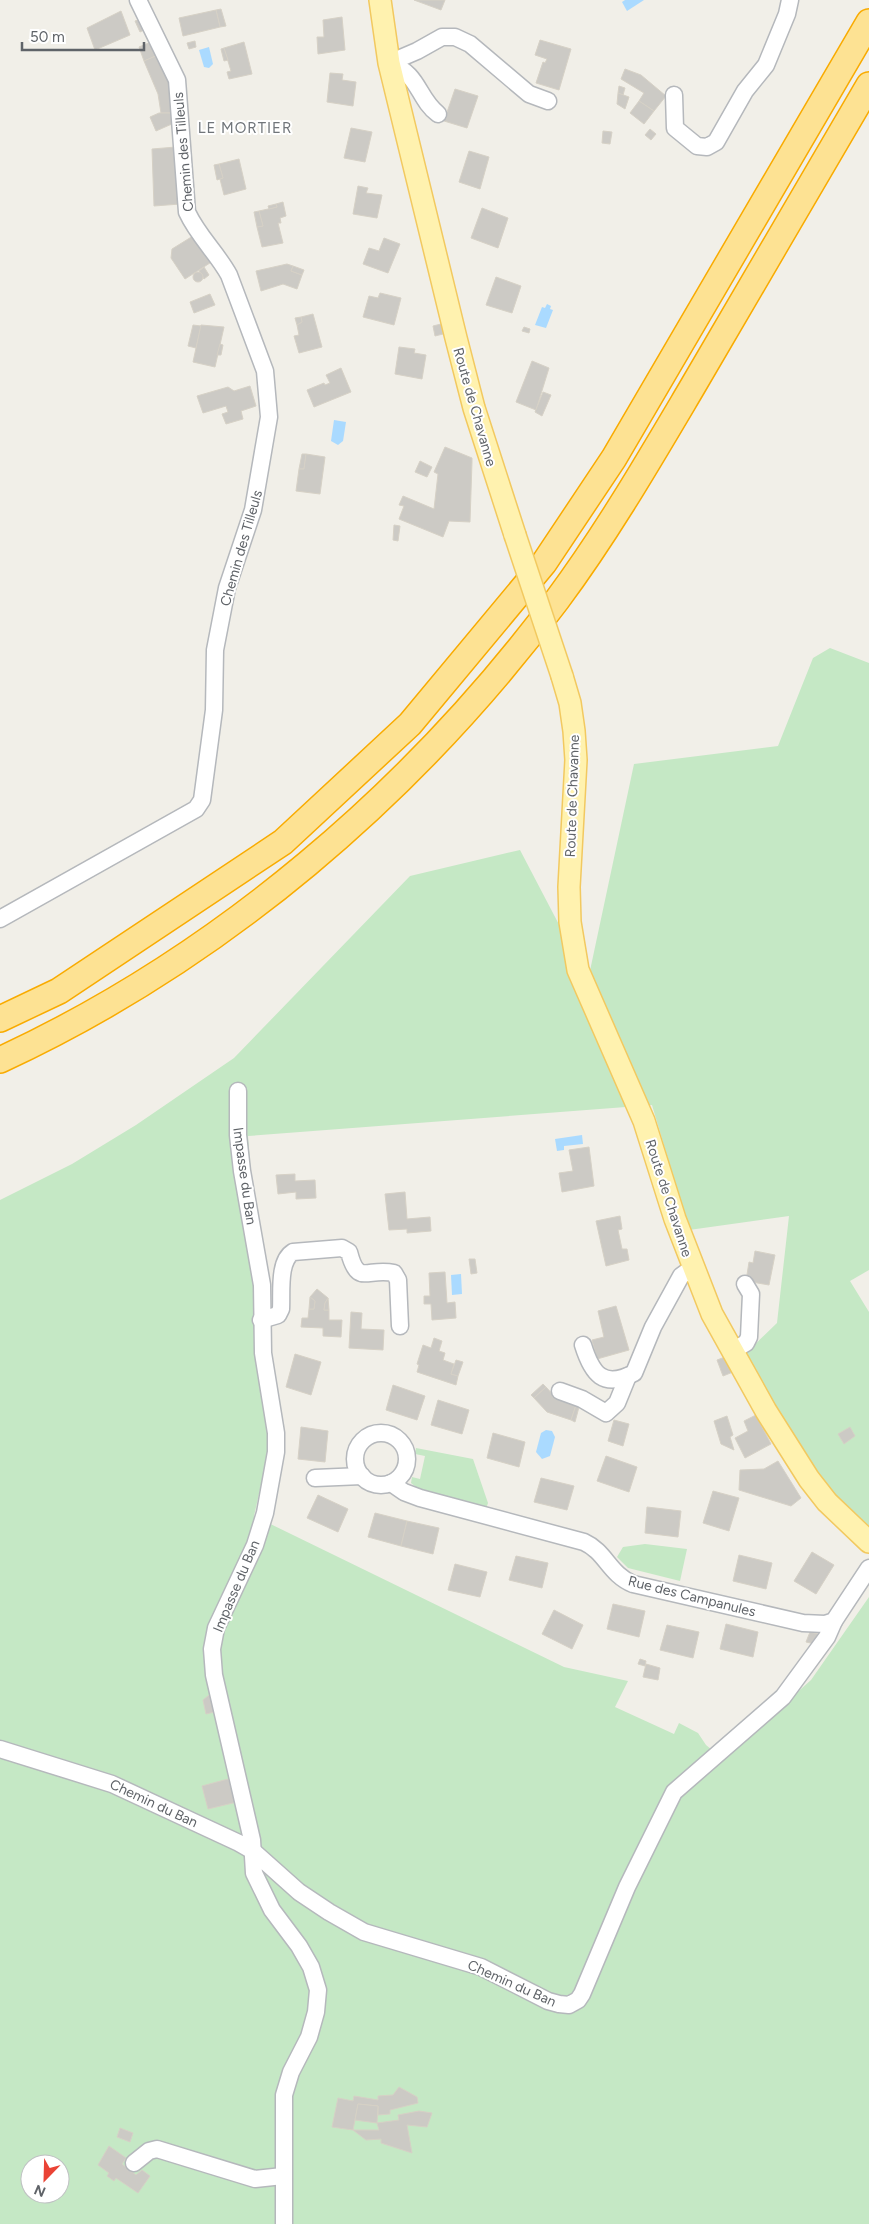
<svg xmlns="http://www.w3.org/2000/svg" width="869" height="2224" viewBox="0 0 869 2224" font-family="Figtree,sans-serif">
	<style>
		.green { fill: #c5e8c5; fill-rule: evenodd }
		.water { fill: #aadaff }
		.building { fill: #cccac5; stroke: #d6d1c6 }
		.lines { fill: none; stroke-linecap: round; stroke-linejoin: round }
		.minor-casing { stroke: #b5b8bc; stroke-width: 19 }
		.major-casing { stroke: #f2c960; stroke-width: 24 }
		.highway-casing { stroke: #f9ab00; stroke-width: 28 }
		.minor { stroke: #fff; stroke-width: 16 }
		.major { stroke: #fff2af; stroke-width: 21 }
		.highway { stroke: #fde293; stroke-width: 25 }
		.major-bridge-casing { stroke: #f2c960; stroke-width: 24; stroke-linecap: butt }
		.major-bridge { stroke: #fff2af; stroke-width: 21 }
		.labels { text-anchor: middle; stroke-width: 4; stroke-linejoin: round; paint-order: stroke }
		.street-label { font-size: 14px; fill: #5f6368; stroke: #fff }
		.neighbourhood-label { font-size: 15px; letter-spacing: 1px; fill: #70757a; stroke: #fff }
	</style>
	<rect width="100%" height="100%" fill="#f1efe8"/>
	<g class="green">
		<path d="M830,648l39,15v607l-19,11 19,31v214l-56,-53 -68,-119 32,-31 12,-107 -100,14 -37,-125 -404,31 23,304 -17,76 310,151 64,14 -13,26 59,27 5,-11 19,10 8,12 17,14 88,-79 58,-83v627h-869v-1024l72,-36 64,-39 98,-67 176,-182 110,-26 68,130 46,-216 144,-18 35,-88zM30,2164h30v30h-30z"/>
		<path d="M416,1448l57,11 15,44 -2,6 -65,-18 -10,-8 1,-6 8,2 5,-23 -10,-2z"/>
		<path d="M645,1544l42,5 -7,32 -52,-13 -11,-11 6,-10z"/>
	</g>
	<g class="water">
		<path d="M625,0h19l-17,11 -5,-9z"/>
		<path d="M209,47l4,17 -4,4 -5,-1 -5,-17z"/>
		<path d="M547,304l4,2 -1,3 3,1 -7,18 -11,-3 7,-18 3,1z"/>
		<path d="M334,420l12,2 -3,19 -5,4 -7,-4z"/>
		<path d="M582,1135l1,9 -19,2v4l-7,1 -2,-12z"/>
		<path d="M461,1274l1,20 -10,1 -1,-20z"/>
		<path d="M546,1430l6,1 3,6 -5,19 -8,3 -6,-7 5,-19z"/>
	</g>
	<g class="building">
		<path d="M414,0h31l-4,10z"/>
		<path d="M221,9l5,17 -6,1 -4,-17z"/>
		<path d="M216,10l4,17 -37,9 -4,-18z"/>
		<path d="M121,11l9,24 -35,15 -8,-22z"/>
		<path d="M342,17l3,33 -27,4 -1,-17h7l-1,-17z"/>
		<path d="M141,19l5,10 -6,3 -5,-11z"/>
		<path d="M540,40l31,9 -12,41 -23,-7 7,-21 2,1 2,-4 -12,-4z"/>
		<path d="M195,41l1,6 -7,2 -2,-6z"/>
		<path d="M151,42l7,13 -14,6 -5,-14z"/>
		<path d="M244,42l8,32 -23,5 -2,-7 4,-1 -7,-23z"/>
		<path d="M224,48l4,12 -4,1 -3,-12z"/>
		<path d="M158,55l14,30 2,28h-13l-3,-19 -14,-33z"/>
		<path d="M625,69l16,6 25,21 -12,15 -15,-10 5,-8 -23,-14z"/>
		<path d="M330,73l13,1 -1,6 14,2 -3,24 -26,-4z"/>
		<path d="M619,86l6,2 -2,7 -5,-2z"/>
		<path d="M455,89l23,7 -11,32 -23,-7z"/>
		<path d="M618,93l11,4 -4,12 -8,-5z"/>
		<path d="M639,101l15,10 -10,13 -14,-11z"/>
		<path d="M159,113h15v10l-18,8 -6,-14z"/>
		<path d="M351,128l21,4 -7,30 -21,-4z"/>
		<path d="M650,129l6,5 -5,6 -6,-5z"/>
		<path d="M603,131l9,1 -2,12 -8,-1z"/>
		<path d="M176,147l4,57 -26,2 -2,-57z"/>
		<path d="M469,151l20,6 -9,32 -21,-7z"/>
		<path d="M239,159l7,30 -22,6 -4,-16 3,-1 -4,-14z"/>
		<path d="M219,164l4,14 -6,2 -3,-15z"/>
		<path d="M358,186l10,2 -2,5 16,2 -5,23 -24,-4z"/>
		<path d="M283,202l3,14 -6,2 1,5h-3l5,20 -21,4 -5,-20 6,-1 -4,-15 18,-4 -1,-3z"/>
		<path d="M276,204l1,3 -8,2 -1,-3z"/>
		<path d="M482,208l26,10 -10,30 -27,-10z"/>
		<path d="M259,211l4,15 -6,1 -3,-15z"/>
		<path d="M193,236l20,25 -28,18 -14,-21 1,-9z"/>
		<path d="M384,238l16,6 -12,29 -25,-9 6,-16 10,3z"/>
		<path d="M287,264l6,2 -2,5 11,4 -5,14 -14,-5 -22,7 -5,-20z"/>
		<path d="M293,266l11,4 -2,5 -11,-4z"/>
		<path d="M204,267l5,8 -5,4 -5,-8z"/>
		<circle cx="198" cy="277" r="5"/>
		<path d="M496,277l25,9 -9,27 -26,-8z"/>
		<path d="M380,293l21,5 -7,27 -31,-8 6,-21 9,2z"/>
		<path d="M210,294l5,11 -21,8 -4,-11z"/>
		<path d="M313,314l9,33 -23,6 -5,-17 5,-1 -2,-10 5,-3 -1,-5z"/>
		<path d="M301,317l1,5 -5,3 -2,-7z"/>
		<path d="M441,324l2,10 -8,2 -2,-10z"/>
		<path d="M193,325l8,1 -5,22 -8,-2z"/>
		<path d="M201,325l23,2 -9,40 -22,-5z"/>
		<path d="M524,327l6,2 -1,4 -7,-2z"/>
		<path d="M220,344l3,1 -2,10h-4z"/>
		<path d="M399,347l16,2 -1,4 12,2 -4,24 -27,-5z"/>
		<path d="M532,361l17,7 -13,42 -20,-8z"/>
		<path d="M341,368l10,24 -37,15 -7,-17 17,-7 1,2 5,-2 -4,-8z"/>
		<path d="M250,386l6,20 -15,5 2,8 -17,5 -4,-10 6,-2 -2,-6 -23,7 -6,-17 31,-9 6,4z"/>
		<path d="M543,392l8,3 -9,21 -7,-4z"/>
		<path d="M445,447l27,11v4l-2,60 -21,-1 -6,16 -44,-18 5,-13 -5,-1 4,-9 31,13 4,-35 -4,-2z"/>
		<path d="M302,454h4l-2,15h-5z"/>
		<path d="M306,454l19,3 -5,37 -24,-3 3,-22h5z"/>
		<path d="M420,461l12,6 -5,10 -12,-5z"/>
		<path d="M394,525l6,1 -2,15 -5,-1z"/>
		<path d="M589,1147l5,39 -32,6 -3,-19 14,-2 -4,-21z"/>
		<path d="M295,1174v7l20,-1 1,18 -20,1v-7l-18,2 -2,-19z"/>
		<path d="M405,1192l2,27 23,-2 1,14 -24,2v-4l-18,1 -4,-36z"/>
		<path d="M620,1216l2,13 -4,1 4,19h5l2,11 -23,6 -10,-45z"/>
		<path d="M755,1251l20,4 -6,30 -23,-4 3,-19 4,1z"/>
		<path d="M469,1259h6l2,14 -6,1z"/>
		<path d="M445,1272l2,31 8,-1 1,16 -24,2 -1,-16h-7v-8h6l-1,-23z"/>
		<path d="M317,1289l11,9 -3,5 -1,7h5v10h13l-1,17 -18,-1v-8l-22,-1 1,-9h6l1,-9h5l1,-8 -5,-4z"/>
		<path d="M310,1297l5,4 -1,8h-5z"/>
		<path d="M328,1298l1,12h-5l1,-7z"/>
		<path d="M616,1306l13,44 -32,9 -5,-19 12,-3 -6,-26z"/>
		<path d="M351,1312l11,1 -1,16 23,1 -1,20 -34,-2z"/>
		<path d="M434,1338l8,3 -3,10 6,2 -2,7 11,4 -3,10 7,2 -2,9 -39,-13 2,-7 -2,-1 6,-19 8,3z"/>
		<path d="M295,1354l26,8 -10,33 -25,-8z"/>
		<path d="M725,1357l8,15 -10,4 -6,-16z"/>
		<path d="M456,1360l7,2 -5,14 -7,-2z"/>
		<path d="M543,1384l3,3 -12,11 -3,-3z"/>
		<path d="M393,1385l32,11 -8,24 -31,-10z"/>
		<path d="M546,1387l10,11 20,7 -5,15 -24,-8 -13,-14z"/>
		<path d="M438,1400l31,10 -7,24 -31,-9z"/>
		<path d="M576,1405l3,2 -4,15 -4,-2z"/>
		<path d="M756,1415l15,29 -26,14 -10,-20 13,-7 -4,-10z"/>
		<path d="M727,1416l6,19 -3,2 4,13 -13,-6 -7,-23z"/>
		<path d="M614,1420l15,4 -6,22 -15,-5z"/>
		<path d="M301,1427l27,4 -3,31 -27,-3z"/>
		<path d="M850,1427l5,9 -11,8 -6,-10z"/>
		<path d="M493,1433l32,9 -6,25 -32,-9z"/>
		<path d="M606,1456l31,11 -8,25 -32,-11z"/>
		<path d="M778,1461l23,37 -10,8 -52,-16 1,-20 24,-1z"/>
		<path d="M541,1478l33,8 -7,24 -33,-8z"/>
		<path d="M713,1491l26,7 -10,33 -26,-8z"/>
		<path d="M318,1495l30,14 -10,23 -31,-14z"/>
		<path d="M647,1507l34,4 -3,26 -33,-4z"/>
		<path d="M375,1513l32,8 -6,25 -33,-9z"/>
		<path d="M407,1521l32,7 -6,26 -32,-8z"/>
		<path d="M812,1552l22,13 -18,29 -22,-13z"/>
		<path d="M739,1555l33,8 -6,26 -33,-8z"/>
		<path d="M516,1556l32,7 -6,25 -33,-8z"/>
		<path d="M455,1564l32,8 -7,25 -32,-7z"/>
		<path d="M613,1604l32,7 -6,26 -32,-8z"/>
		<path d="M554,1610l29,15 -11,24 -30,-15z"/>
		<path d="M726,1624l32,8 -5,25 -33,-8z"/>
		<path d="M667,1625l32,7 -6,26 -33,-8z"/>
		<path d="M810,1632l8,2 -3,10 -9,-2z"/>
		<path d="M640,1659l6,2 -1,5 -7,-2z"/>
		<path d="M646,1664l14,4 -2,12 -15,-3z"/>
		<path d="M214,1691l5,20 -13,3 -3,-14z"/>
		<path d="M228,1779l1,2h4l4,21 -29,7 -6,-23z"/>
		<path d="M399,2087l18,10 1,6 -28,7v4l-12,1v-9l-20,-2 -5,26 -21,-3 6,-29 15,3 1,-5 24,4v-4l15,-1z"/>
		<path d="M358,2104l20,2 -1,17 -22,-3z"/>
		<path d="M419,2111l13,2 -5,14 -20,-2 5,28 -31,-10v-4l-15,1 -13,-10h26l-2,-7 22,-3 -1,-5z"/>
		<path d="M120,2128l13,5 -3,9 -13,-5z"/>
		<path d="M109,2146l17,12 -4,6 14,11 6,-5 8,6 -12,17 -22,-15 -2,3 -7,-5 2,-3 -11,-8z"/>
	</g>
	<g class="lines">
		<defs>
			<g id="minor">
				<path d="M389,63l28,-12 25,-14h13l15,7 59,50 19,7"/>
				<path d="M389,63c31,11 28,35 49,51"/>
				<path d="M674,95l1,33 22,18 10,1 9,-5 29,-51 21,-26 21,-51 3,-14"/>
				<path d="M0,919l196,-110 6,-9 12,-90 1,-60 12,-62 26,-78 16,-93 -4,-46 -36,-96c-12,-22 -31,-39 -42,-63l-10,-132 -39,-80"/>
				<path d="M238,1091v44l4,36 20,114 1,68 13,80v19l-11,61 -10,32 -39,83 -4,21 2,26 38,165 2,33 18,37 27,36 12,21 7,23 -2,22 -7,25 -18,35 -7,23v129"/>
				<path d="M261,1320l17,-5 3,-6c1,-16 -3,-48 12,-57l49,-4 7,4c9,35 18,15 45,21l4,7 2,46"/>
				<path d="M583,1345c9,29 20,44 51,28l19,-46 28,-51 11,-8"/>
				<path d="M732,1351l14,-8 3,-6 2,-43 -6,-10"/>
				<path d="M560,1391l22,8 24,14 11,-10 11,-27"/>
				<circle cx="381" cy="1459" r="26"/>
				<path d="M315,1478l47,-2"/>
				<path d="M391,1483l13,9 16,6 164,44c22,10 25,32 49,42l170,39 22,1 9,-3 35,-53"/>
				<path d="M0,1749l112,35 127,59 14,8 46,41 30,20 35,20 117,35 67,34 11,3 10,1 9,-5 4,-6 45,-107 47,-95 109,-95 44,-60 7,-16"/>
				<path d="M134,2163l15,-12 8,-2 98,30 28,-3"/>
			</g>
			<g id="major">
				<path d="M380,0l9,63 67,275 18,70 41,127"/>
				<path d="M562,676l8,27 4,28 2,29 -7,127 1,35 8,48 66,151 31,98 37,95 54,97 43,68 18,23 42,40"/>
			</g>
			<g id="highway">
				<path d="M0,1019l59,-28 224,-149 127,-118 134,-161 70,-105 255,-436"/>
				<path d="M0,1060c220,-102 413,-267 557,-460 49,-66 91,-138 133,-209 60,-102 119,-204 179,-306"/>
			</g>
		</defs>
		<use href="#minor" class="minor-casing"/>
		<use href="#major" class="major-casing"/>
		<use href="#highway" class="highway-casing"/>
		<use href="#minor" class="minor"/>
		<use href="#major" class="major"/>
		<use href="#highway" class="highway"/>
		<defs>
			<path id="major-bridge" d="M515,535l47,141"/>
		</defs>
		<use href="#major-bridge" class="major-bridge-casing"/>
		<use href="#major-bridge" class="major-bridge"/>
	</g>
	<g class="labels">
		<g class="street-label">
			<text transform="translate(183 152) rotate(-95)" y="5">Chemin des Tilleuls</text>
			<text transform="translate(475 407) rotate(74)" y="5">Route de Chavanne</text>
			<text transform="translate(241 548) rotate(-74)" y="5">Chemin des Tilleuls</text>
			<text transform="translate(572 796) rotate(-88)" y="5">Route de Chavanne</text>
			<text transform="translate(245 1176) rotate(82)" y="5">Impasse du Ban</text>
			<text transform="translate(669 1198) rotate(72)" y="5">Route de Chavanne</text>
			<text transform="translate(236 1586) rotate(-67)" y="5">Impasse du Ban</text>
			<text transform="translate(692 1596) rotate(14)" y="5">Rue des Campanules</text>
			<text transform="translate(154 1803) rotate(25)" y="5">Chemin du Ban</text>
			<text transform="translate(512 1983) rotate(24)" y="5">Chemin du Ban</text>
		</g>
		<g class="neighbourhood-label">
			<text x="245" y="133">LE MORTIER</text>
		</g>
	</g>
	<g transform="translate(45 2179) rotate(203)"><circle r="24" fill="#ffffff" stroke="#bfc1c3"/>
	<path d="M0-4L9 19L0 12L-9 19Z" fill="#ea4335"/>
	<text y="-8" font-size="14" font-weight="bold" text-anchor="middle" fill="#5f6368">N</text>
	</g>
	<path d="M22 42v8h122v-8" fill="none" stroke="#5f6368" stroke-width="2.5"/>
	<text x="30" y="42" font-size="15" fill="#5f6368" stroke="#ffffff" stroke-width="4" paint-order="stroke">50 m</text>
</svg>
